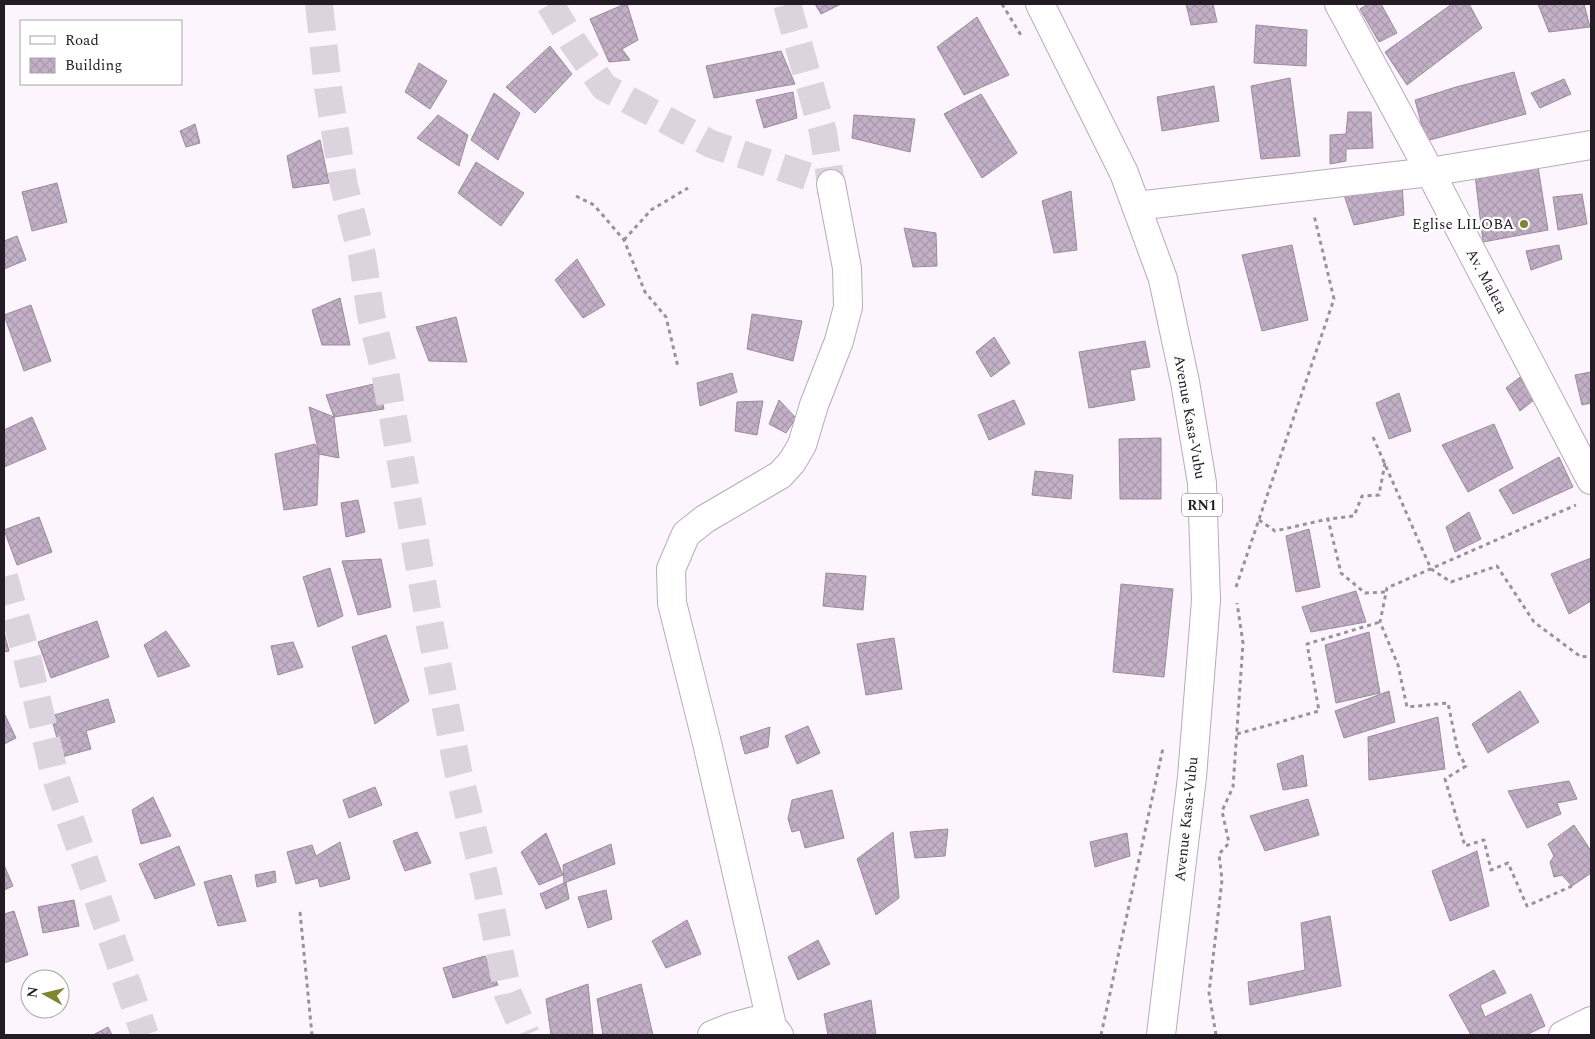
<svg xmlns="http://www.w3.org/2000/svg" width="1595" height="1039" viewBox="0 0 1595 1039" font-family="Spectral,serif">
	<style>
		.building { fill: url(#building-cross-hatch); stroke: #9c8a9f }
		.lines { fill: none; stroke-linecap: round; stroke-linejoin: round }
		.street-tunnel { stroke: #dcd4dd; stroke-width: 28; stroke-dasharray: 28 14; stroke-linecap: butt }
		.street-casing { stroke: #bba8bf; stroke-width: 30 }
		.highway-casing { stroke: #bba8bf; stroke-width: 30 }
		.path { stroke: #9a929b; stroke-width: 3; stroke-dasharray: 4 4; stroke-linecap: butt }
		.street { stroke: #fff; stroke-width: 28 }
		.highway { stroke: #fff; stroke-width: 28 }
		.poi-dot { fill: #82842e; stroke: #fff; stroke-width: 2 }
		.labels { text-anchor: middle; stroke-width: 4.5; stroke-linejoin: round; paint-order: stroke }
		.shield { fill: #fff; stroke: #656066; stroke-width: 1 }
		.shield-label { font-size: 14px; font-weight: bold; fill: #231c25 }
		.poi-label { font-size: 15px; fill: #231c25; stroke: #fff; text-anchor: end }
		.street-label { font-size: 15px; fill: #231c25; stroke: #fff }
	</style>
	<defs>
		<pattern id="building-cross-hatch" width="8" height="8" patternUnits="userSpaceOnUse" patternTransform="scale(1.25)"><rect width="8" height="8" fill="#c3b0c7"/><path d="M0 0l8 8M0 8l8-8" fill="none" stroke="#a797ab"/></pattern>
	</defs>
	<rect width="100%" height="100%" fill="#fdf5fe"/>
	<g class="building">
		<path d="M625,4h2l11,36 -16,9 8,11 -21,2 -19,-43z"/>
		<path d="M815,4h26l-20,10z"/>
		<path d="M1186,4h27l4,18 -26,3z"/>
		<path d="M1368,4h13l16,29 -18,9 -19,-33z"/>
		<path d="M1452,4h17l13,24 -75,57 -22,-33z"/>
		<path d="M1538,4h46l6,23 -41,5z"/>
		<path d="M977,17l32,58 -45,20 -27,-48z"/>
		<path d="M1256,25l51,5 -1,36 -52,-3z"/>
		<path d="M550,46l22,28 -37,39 -29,-26z"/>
		<path d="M781,51l14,33 -81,14 -8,-32z"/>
		<path d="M419,63l28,18 -17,28 -25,-17z"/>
		<path d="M1514,72l12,42 -100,27 -11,-41 41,-13z"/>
		<path d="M1290,78l10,78 -39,3 -10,-73z"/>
		<path d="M1564,79l7,15 -31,14 -9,-15z"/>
		<path d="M1214,86l5,35 -57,10 -5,-34z"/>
		<path d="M793,92l4,26 -33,10 -8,-28z"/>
		<path d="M494,93l26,20 -22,47 -27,-20z"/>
		<path d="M981,94l36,59 -35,25 -38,-64z"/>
		<path d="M1348,112h23l2,36 -27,1v12l-16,3v-29l16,-1z"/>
		<path d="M438,115l30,20 -9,31 -42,-28z"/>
		<path d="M854,115l61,4 -5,33 -58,-14z"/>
		<path d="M195,124l5,19 -14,4 -6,-16z"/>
		<path d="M320,140l9,43 -36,5 -6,-32z"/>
		<path d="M1537,160l11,70 -65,12 -8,-67z"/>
		<path d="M476,162l48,31 -23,33 -43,-33z"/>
		<path d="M57,183l10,39 -35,9 -10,-39z"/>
		<path d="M1402,183l2,32 -50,10 -11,-33z"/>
		<path d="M1071,191l6,59 -23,3 -12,-52z"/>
		<path d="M1582,194l5,30 -29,6 -5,-33z"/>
		<path d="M904,228l32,5 1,33 -24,1z"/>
		<path d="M17,236l9,24 -22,9v-28z"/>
		<path d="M1292,245l16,75 -46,11 -20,-76z"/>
		<path d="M1559,245l3,14 -31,11 -5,-19z"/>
		<path d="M577,259l28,46 -22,13 -28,-38z"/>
		<path d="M340,298l10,47h-28l-10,-35z"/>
		<path d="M31,305l20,56 -27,10 -20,-56z"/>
		<path d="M752,314l50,7 -9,40 -46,-12z"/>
		<path d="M456,317l11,45 -38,-1 -13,-34z"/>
		<path d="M994,337l16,26 -19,14 -15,-25z"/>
		<path d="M1145,341l5,26 -20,3 5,30 -46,8 -10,-56z"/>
		<path d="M1591,372v31l-9,2 -7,-30z"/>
		<path d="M732,373l5,19 -37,14 -3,-23z"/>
		<path d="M1524,374l10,26 -14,11 -14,-23z"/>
		<path d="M378,383l6,26 -50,8 -8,-22z"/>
		<path d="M1399,393l12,38 -22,8 -13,-36z"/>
		<path d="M779,400l17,18 -10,15 -17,-9z"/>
		<path d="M1014,400l11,24 -36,16 -11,-25z"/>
		<path d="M763,401l-6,34 -22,-4 2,-29z"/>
		<path d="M309,407l25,10 5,41 -20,-4z"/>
		<path d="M32,417l14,32 -42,18v-37z"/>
		<path d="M1494,424l19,44 -45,24 -26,-47z"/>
		<path d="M1161,438v61h-41l-1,-60z"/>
		<path d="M315,444l4,10 -2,51 -33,5 -9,-56z"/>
		<path d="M1559,457l14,30 -60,27 -14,-24z"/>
		<path d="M1035,471l38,4 -2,24 -39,-4z"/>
		<path d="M358,500l7,32 -19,5 -5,-34z"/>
		<path d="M1469,512l12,27 -26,13 -9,-25z"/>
		<path d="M39,517l13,35 -35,13 -13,-35z"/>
		<path d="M1309,529l11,58 -24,5 -10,-56z"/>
		<path d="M1591,558v43l-22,13 -18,-40z"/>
		<path d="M381,559l10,48 -33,8 -16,-54z"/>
		<path d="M330,568l13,48 -25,11 -15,-50z"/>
		<path d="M826,573l40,3 -3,34 -40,-4z"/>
		<path d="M1121,584l52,5 -9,88 -51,-5z"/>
		<path d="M1356,591l10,31 -55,10 -9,-25z"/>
		<path d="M97,621l12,36 -58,21 -13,-36z"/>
		<path d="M166,631l24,35 -32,11 -14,-32z"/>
		<path d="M4,632l5,19 -5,1z"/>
		<path d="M1369,632l11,61 -44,10 -11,-58z"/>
		<path d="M386,635l23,66 -34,23 -23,-77z"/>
		<path d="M894,638l8,51 -36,6 -9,-51z"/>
		<path d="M293,642l10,25 -25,8 -7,-29z"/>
		<path d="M1389,691l6,31 -51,16 -9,-27z"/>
		<path d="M1520,691l19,31 -51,31 -16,-29z"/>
		<path d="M108,699l7,23 -29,9 5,18 -29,8 -11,-41z"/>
		<path d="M4,713l12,25 -12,6z"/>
		<path d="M1438,717l7,52 -76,11 -1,-43z"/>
		<path d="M808,726l12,27 -23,11 -12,-28z"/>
		<path d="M770,727l-2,20 -23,7 -5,-17z"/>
		<path d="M1303,755l4,31 -24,4 -6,-26z"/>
		<path d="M1569,781l8,18 -20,4 4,11 -34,14 -19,-37z"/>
		<path d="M375,787l7,18 -33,13 -6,-18z"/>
		<path d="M832,790l12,48 -39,10 -5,-18 -8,2 -4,-13 4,-19z"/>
		<path d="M153,797l18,39 -30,8 -9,-34z"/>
		<path d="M1308,799l11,36 -54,16 -15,-35z"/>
		<path d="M1574,825l17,26v22l-19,13 -10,-11 -8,2 -4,-15 4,-6 -6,-12z"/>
		<path d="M948,829l-3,27 -30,2 -5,-26z"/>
		<path d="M417,832l14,31 -26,8 -12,-30z"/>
		<path d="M893,832l6,66 -23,17 -19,-56z"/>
		<path d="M546,833l17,42 -24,10 -18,-33z"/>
		<path d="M1127,833l3,23 -35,11 -5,-25z"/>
		<path d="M340,842l10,37 -30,8 -2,-9 -22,6 -9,-32 25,-7 4,11z"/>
		<path d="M611,844l4,20 -51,19 -1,-18z"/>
		<path d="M179,846l16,39 -40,14 -16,-35z"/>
		<path d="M1477,851l12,55 -39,15 -18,-50z"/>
		<path d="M4,865l9,21 -9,4z"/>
		<path d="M275,871l1,11 -19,5 -2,-12z"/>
		<path d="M231,875l15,46 -28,5 -14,-44z"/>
		<path d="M566,882l3,17 -23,10 -6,-15z"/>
		<path d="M606,890l6,29 -24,9 -10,-31z"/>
		<path d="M74,900l5,26 -36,7 -5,-26z"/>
		<path d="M14,911l14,44 -24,8v-49z"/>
		<path d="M1330,916l11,70 -91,19 -2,-23 57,-12 -4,-47z"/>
		<path d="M687,920l14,34 -35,14 -14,-27z"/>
		<path d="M818,940l12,24 -32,16 -10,-23z"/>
		<path d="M485,956l13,29 -45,13 -10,-30z"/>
		<path d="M1494,970l12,23 -26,12 5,12 46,-23 14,32 -19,9h-55l-22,-40z"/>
		<path d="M588,984l5,51h-42l-5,-36z"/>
		<path d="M641,984l12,51h-50l-6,-36z"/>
		<path d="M871,1000l5,35h-48l-4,-21z"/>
		<path d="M108,1027l4,8h-19z"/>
	</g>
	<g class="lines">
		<g class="street-tunnel">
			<path d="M319,4l9,84 16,98 18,69 9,60 14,57 44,249 29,150 28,112 22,111 18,41"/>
			<path d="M550,4l23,38 31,45 107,57 120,40 -8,-52 -36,-128"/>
			<path d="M4,577l22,76 28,120 91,262"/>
		</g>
		<defs>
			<g id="street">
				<path d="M1339,4l91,168 161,308"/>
				<path d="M1136,206l294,-34 161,-27"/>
				<path d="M712,1035l20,-8 22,-6 18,5"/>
				<path d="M779,1035l-7,-9 -65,-283 -35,-140 -1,-34 15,-35 19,-15 75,-44 12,-13 10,-17 12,-40 25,-64 9,-34 -1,-39 -16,-84"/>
				<path d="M1563,1035l28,-14"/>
			</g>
			<path id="highway" d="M1040,4l84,169 39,106 22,103 17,101 4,117 -14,177 -31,258"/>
		</defs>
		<use href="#street" class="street-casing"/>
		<use href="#highway" class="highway-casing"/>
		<g class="path">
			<path d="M1002,4l20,33"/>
			<path d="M576,196l18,9 30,35 21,52 21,25 12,50"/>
			<path d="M624,240l27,-30 37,-22"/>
			<path d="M1373,437l58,132 20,13 46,-16 37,56 47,35 10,-1"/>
			<path d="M1385,463l-6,32 -17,1 -8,20 -26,3 13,54 24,20 21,-1"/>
			<path d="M1259,520l16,11 53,-12"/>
			<path d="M1236,587l98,-288 -20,-84"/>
			<path d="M1237,734l82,-23 -12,-67 73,-22"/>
			<path d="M1572,886l-45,20 -19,-43 -17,7 -7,-30 -19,6 -20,-67 21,-13 -8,-14 -10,-49 -41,4 -9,-42 -18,-43 7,-34 189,-83"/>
			<path d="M300,912l12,123"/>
			<path d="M1101,1035l62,-287"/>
			<path d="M1216,1035l-7,-42 13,-113 -3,-26 10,-11 -7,-32 11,-24 10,-144 -6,-40"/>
		</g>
		<use href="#street" class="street"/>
		<use href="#highway" class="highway"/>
	</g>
	<circle class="poi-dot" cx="1524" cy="224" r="5"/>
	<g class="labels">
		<rect class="shield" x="1182" y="493.5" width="40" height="23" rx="4"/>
		<g class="shield-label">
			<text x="1202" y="510">RN1</text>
		</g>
		<g class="poi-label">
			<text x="1514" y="229">Eglise LILOBA</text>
		</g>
		<g class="street-label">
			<text transform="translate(1487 281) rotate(62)" y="5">Av. Maleta</text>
			<text transform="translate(1190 417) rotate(80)" y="5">Avenue Kasa-Vubu</text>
			<text transform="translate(1186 819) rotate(-84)" y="5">Avenue Kasa-Vubu</text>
		</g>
	</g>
	<rect width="1595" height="1039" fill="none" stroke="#231c25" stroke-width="10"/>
	<rect x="20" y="20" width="162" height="65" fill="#ffffff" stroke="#a7a4a8"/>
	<rect x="30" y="36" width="25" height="8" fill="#ffffff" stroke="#a7a4a8"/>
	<text x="65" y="45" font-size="15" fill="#231c25">Road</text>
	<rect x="30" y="58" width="25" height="15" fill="url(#building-cross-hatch)" stroke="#a7a4a8"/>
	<text x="65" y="70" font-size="15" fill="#231c25">Building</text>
	<g transform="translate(45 994) rotate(278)"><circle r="24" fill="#ffffff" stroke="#a7a4a8"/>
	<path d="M0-4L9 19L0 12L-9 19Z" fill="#82842e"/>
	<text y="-8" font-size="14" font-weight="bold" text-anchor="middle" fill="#231c25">N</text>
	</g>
</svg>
